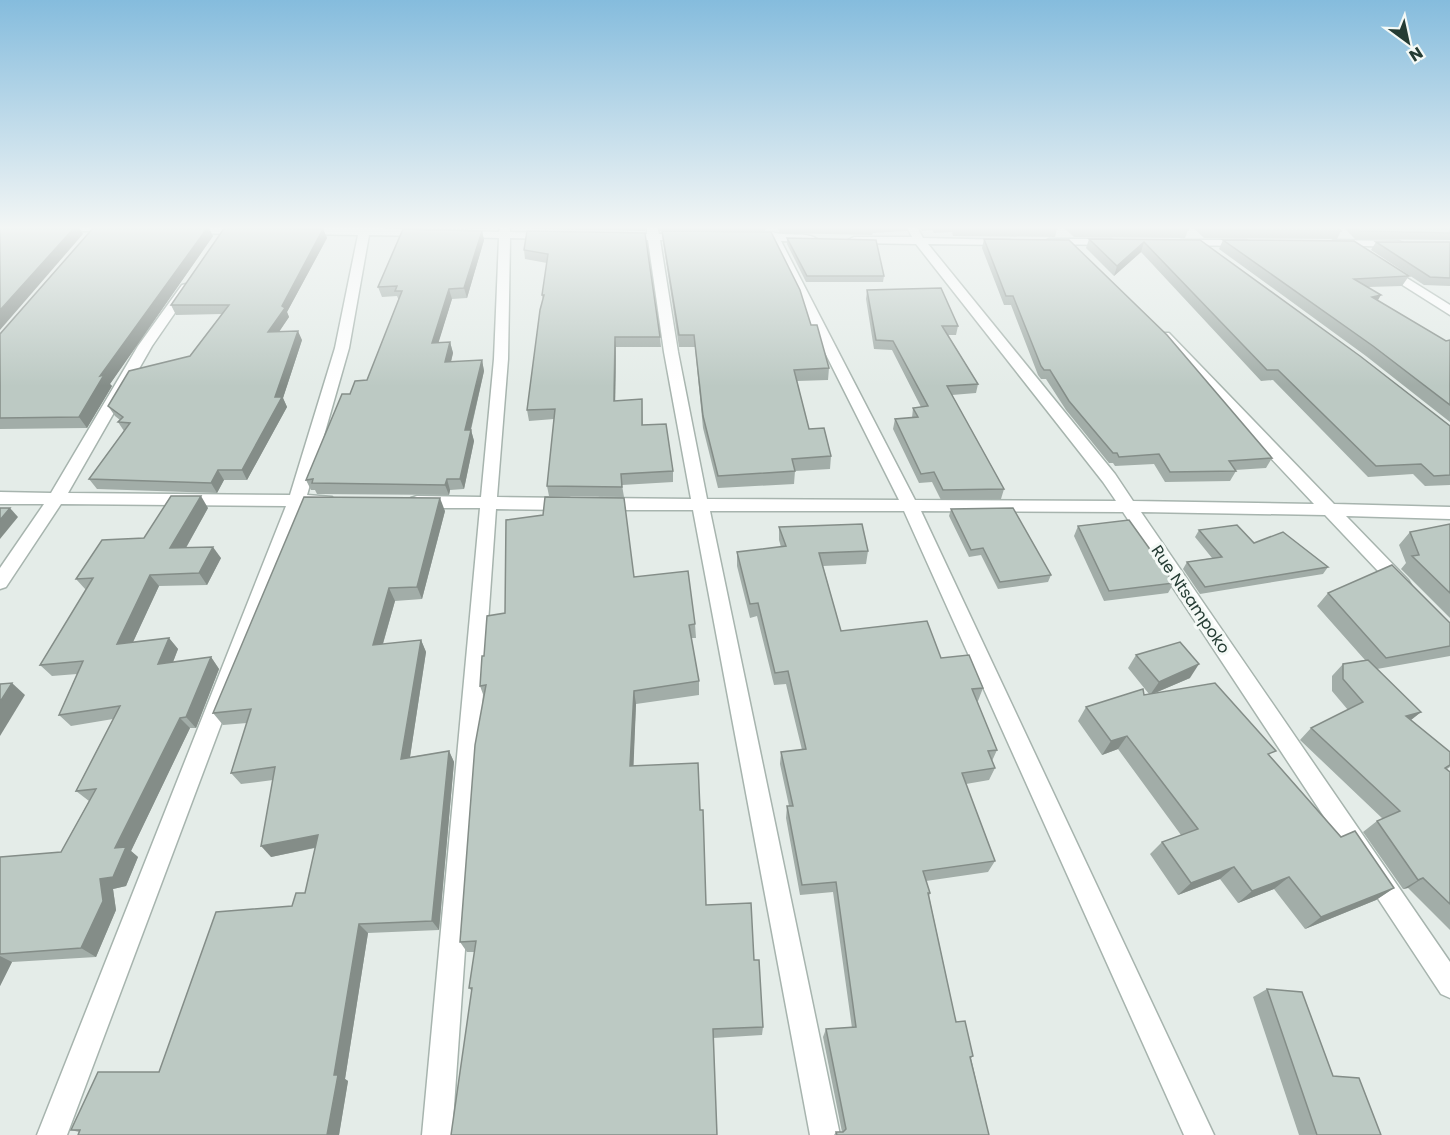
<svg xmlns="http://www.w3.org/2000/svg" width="1450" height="1135" viewBox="0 0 1450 1135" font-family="Poppins,sans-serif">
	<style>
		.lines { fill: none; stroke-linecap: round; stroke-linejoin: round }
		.minor-casing { stroke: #a7b4ae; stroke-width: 3 }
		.minor { fill: #fff; fill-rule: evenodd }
		.wall { fill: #a2ada8 }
		.shaded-wall { fill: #848d88 }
		.building { fill: #bcc9c3; stroke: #848d88; stroke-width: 1.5 }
		.labels { text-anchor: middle; stroke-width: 6; stroke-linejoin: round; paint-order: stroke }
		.street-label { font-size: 16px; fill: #253c34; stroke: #f4f9f6 }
	</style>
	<rect width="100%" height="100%" fill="#e4ece8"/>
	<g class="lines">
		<defs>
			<g id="minor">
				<path d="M51,227h72v1l-5,3h-62l-4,-1z"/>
				<path d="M187,227l60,1 6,3 -6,3 -59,-1 -6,-3z"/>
				<path d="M360,227l64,3 6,3 -6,3 -55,-1 -20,113 -42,147 25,2 2,4 -2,4 -29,1 -236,629h-30l249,-629 -225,-2 -55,83 -6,2v-21l44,-64h-44v-12l51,1 87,-147 44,-61 4,-1 6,4 -40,58 -84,147 222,2 45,-147 23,-113 -56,-1 -6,-3 6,-3z"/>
				<path d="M500,227h10v5l40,1 6,3 -6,3 -40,-1 -2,121 -11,138 72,1 6,2 2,4 -2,4 -6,2 -73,-1 -44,626h-30l58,-627h-63l-6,-2 -2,-4 2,-4 6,-2 64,1 13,-138 5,-121 -38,-1 -6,-3 6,-3 38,1z"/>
				<path d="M647,227h10l2,7h26l6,3 -6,3h-25l18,112 29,147 192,1 -130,-259 -20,-1 -6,-3c7,-6 21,-3 29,-5 13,5 33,-1 45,7l-6,3 -30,-1 134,259 201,1 -13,-19 -187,-238 -62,-1 -6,-3 6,-3h58l-5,-10h10l6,11 87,2 2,2 -6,3 -78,-1 187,230 18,27 181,3 -155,-165 -2,-3 2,-3h10l165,171 116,3v12l-104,-3 62,64 3,5 -3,5 -6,2 -6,-2 -71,-75 -184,-3 309,450v36l-9,-4 -318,-482 -202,-1 293,624h-30l-280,-624h-194l130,624h-30l-117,-625h-93l-6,-2 -2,-4 2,-4 6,-2 91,1 -27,-147 -16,-112h-25l-6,-3 6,-3h24z"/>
				<path d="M1049,239h62l6,3 -6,3 -66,-1 -2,-2z"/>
				<path d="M1181,240h65l6,3 -6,3 -69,-1 -2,-2z"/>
				<path d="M1334,240l65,1 6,3 -6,3 -69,-2 -2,-2z"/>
				<path d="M1386,265l64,40v10l-68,-43 -2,-3z"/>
			</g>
		</defs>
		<use href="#minor" class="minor-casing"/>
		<use href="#minor" class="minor"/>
	</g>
	<g class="wall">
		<path d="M208,227l5,9 -103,148 2,2 -25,42 -87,1v-95z"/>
		<path d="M411,227h77v2z"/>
		<path d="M531,227h114v4l-114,-2z"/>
		<path d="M658,227h108l-1,5 46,93 18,43 -1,12 -31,1 12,48 22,27 -1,13 -35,2 -1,13 -76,4 -15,-60 -8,-81h-16l-16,-105 -1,-11 58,1 -60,-1z"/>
		<path d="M777,227h130v4l-34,2 -1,2 -92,-2z"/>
		<path d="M919,227h136l2,2 -2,8 -102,-1 -1,-4 -18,1 -2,-3 -10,1z"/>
		<path d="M1063,227h123l2,3 -3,8 -111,-1z"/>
		<path d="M1192,227h146l3,4 -4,8 -133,-1z"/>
		<path d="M1343,227h107v13l-95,-1z"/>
		<path d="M323,229l4,9 -40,74 2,5 -10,15 23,8 -19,58 4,9 -40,73h-23l-7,13 -120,-4 -8,-10 35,-48 -6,-9 2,-2 -5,-4 -7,-10 82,-50 32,-42 -46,1 -5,-10z"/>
		<path d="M482,231l2,9 -17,58 -15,1 -14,44 12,-1 3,11 -2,9 31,-2 2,11 -13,59 3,11 -10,48 -14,1 -1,5 -132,-1 -2,-4h-4l-5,-10 61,-100 32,-79 -2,-5 -15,1 -4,-10z"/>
		<path d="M527,231l133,106 1,10h-45l-1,54 27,-2 1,26 30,46v11l-51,3 2,12 -75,-1 -2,-10 7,-67 -25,2 -2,-11 16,-110 -1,-5 5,-32 -22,-4 -1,-9z"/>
		<path d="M787,238l97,38 -1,6h-77l-19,-38z"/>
		<path d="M984,239l288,219 -6,10 -31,2 1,1 -6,10 -65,1 -11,-18 -39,2 -2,-3h-4l-43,-53 -20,-31h-5l-3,-4 -27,-70h-7l-22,-57z"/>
		<path d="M1089,239l111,1 250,186v59l-25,1 -12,-12 -45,3 -95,-97 -12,1 -120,-129 -27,24 -28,-28z"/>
		<path d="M1223,240l186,36 -7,10 -34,1 9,13 69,41 4,-1v82l-84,-66 -147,-107z"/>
		<path d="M1376,242h74v44l-26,-1 -53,-35z"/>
		<path d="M867,290l91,36 -2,9h-8l30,49 -2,9 -24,2 52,94 -3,10 -60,1 -9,-18 -13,1 -26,-54 2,-10 17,-1 1,-10 8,-1 -29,-57 -18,-1 -8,-50z"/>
		<path d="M208,508l-22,40 35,10 -14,27 -48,1 -26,56 36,-4 9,11 -5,13 38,-5 8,12 -23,59h-6l-59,123 7,6 -12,29 -13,3 3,21 -20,47 -84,5 -12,24v-129l61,-5 28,-51 -13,-10 37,-72 -42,7 -12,-11 18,-41 -25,2 -12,-11 46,-75 -10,-11 68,-41z"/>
		<path d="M951,509l100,66 -3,7 -50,7 -17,-34 -12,2 -20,-41z"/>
		<path d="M445,511l-23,88 -27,2 -12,43 38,-4 5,12 -16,105 39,-6 5,11 -15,168 -71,3 -23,146 3,2 -9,54h-261l1,-3 -8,-2 88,-58 133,-166 13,-13 10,-45 -44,9 2,-77 -32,4 -10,-11 16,-50 -24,2 -10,-12z"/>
		<path d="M543,515l91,62 61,47 1,14h-5l8,43v14l-63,9 -3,62 67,44 6,95 48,55 9,67 -1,8 -49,3 -241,-47 -3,-3 6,-36h-8l-7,-10 24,-245 -4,-11 4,-30 21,-43z"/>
		<path d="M1450,524v94l-49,-49 5,-6 -7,-18 11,-13z"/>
		<path d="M1078,526l96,57 -6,10 -64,8 -30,-65z"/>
		<path d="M779,527l89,24 -2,13 -43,2 18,65 100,27 42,30 -5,13h-1l20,49 -5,11 3,7 -6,12 -23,4 29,77 -7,11 -62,9 4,12 -1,3 27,126 17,34 -2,2 18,77h-155l2,-3h6l-19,-95 3,-8 26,-1 -19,-136 -33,3 -14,-77 1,-12h2l-9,-42 1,-12 21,-2 -16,-66 -12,1 -17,-69 -7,2 -13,-52v-14l44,-5 -2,-7z"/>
		<path d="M1199,530l55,13 74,24 -5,7 -123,20 -17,-25 4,-7 25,-4 -17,-21z"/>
		<path d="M1328,593l122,30v33l-73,13 44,43 -10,8 39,32v15l-3,2 3,3v158l-42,-42 -5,1 -40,-57 14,-11 6,-2 -83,-79 11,-12 37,-18 -16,-19v-15l11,-12 22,-4 -48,-54z"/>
		<path d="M1136,655l54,23 -35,15 116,64 70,80 53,51 -18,12 -71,29 -31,-40 -36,14 -18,-24 -42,16 -28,-41 12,-12 19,-7 -63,-86 -16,6 -24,-34 8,-14 63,-13 -21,-26z"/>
		<path d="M1267,989l66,87 48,59h-82l-46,-138z"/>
	</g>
	<g class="shaded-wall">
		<path d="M75,227h4l4,7 -83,96v-20z"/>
		<path d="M208,227l5,9 -103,148 2,2 -25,42 -8,-11 21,-41z"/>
		<path d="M323,229l4,9 -40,74 2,5 -17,25 -4,-10z"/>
		<path d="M482,231l2,9 -17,58 -3,-10z"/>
		<path d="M1144,242l-3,10 -27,24 3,-10z"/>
		<path d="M449,289l3,10 -17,55 -3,-11z"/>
		<path d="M1381,295l-6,10 -3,-8z"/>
		<path d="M298,331l4,9 -19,58 4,9 -40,73 -5,-10 33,-73z"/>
		<path d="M615,337l1,10 -1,64 -1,-10z"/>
		<path d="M450,342l3,11 -5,20 -3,-11z"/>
		<path d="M482,360l2,11 -16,70 -3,-11z"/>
		<path d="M471,430l3,11 -10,48 -4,-10z"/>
		<path d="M218,470l6,10 -7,13 -6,-10z"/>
		<path d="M447,479l3,11 -1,5 -4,-10z"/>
		<path d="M201,496l7,12 -29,52 -9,-12z"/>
		<path d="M440,498l5,13 -23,88 -5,-12z"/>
		<path d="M10,508l8,9 -18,22v-19z"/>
		<path d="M213,547l8,11 -14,27 -8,-12z"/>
		<path d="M150,575l9,11 -32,69 -10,-11z"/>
		<path d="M389,588l6,13 -16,56 -6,-12z"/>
		<path d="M169,638l9,11 -10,26 -10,-11z"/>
		<path d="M421,640l5,12 -18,118 -7,-11z"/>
		<path d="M211,657l8,12 -23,59 -10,-11z"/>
		<path d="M1199,664l-9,14 -40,17 9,-13z"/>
		<path d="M12,683l13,12 -25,41v-34z"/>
		<path d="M634,691l2,13 -3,75 -3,-13z"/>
		<path d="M1421,712l-14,11 -1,-7z"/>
		<path d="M180,718l10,10 -59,123 7,6 -12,29 -13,3 3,21 -20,47 -15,-9 19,-69z"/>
		<path d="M1127,736l-9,13 -16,6 9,-14z"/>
		<path d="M449,751l5,11 -15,168 -7,-9z"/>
		<path d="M318,835l9,10 -56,12 -10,-11z"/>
		<path d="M1234,867l-14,12 -42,16 13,-12z"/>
		<path d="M1289,877l-15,12 -36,14 14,-12z"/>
		<path d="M1423,878l-15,10 -5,1 15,-9z"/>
		<path d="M1394,888l-18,12 -71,29 16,-12z"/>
		<path d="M359,924l9,9 -23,146 3,2 -9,54h-12l7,-60z"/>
		<path d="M0,956l12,6 -12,24z"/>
	</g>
	<g class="building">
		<path d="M0,227h75l-75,83z"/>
		<path d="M94,227h114l-108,149 4,-1 -25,42 -79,1v-84z"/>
		<path d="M225,227l98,2 -41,77 3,2 -17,24 30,-1 -23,66h7l-40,73h-24l-7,13 -122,-4 41,-56 -12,-1 5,-5 -15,-11 21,-35 61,-15 39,-51h-58z"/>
		<path d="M954,227h101l2,2 -102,-1z"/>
		<path d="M1074,227h112l2,3 -112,-1z"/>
		<path d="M1204,227h134l3,4 -134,-1z"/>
		<path d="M1355,227h95v6l-91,-2z"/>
		<path d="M403,229l79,2 -18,57 -15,1 -17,54 18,-1 -5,20 37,-2 -17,70h6l-11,49h-13l-2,6 -133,-2 1,-4 -7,1 36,-86h8l5,-13 12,-1 35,-89h-7l2,-5 -19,1z"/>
		<path d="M527,231l118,2 15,104h-45l-1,64 28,-2v26l24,-1 7,47 -52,3 1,13 -75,-1 8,-77 -28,1 13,-100 4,-15h-2l6,-41 -24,-4z"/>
		<path d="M662,231l109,1 29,58 11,35h6l12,43 -35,2 15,59 15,-1 7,28 -39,3 3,12 -77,5 -15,-60 -9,-81h-15z"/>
		<path d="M787,238l89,2 8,36h-77z"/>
		<path d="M984,239l85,1 98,95 105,123 -43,3 7,10 -66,1 -11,-18 -40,3 -2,-4h-4l-44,-52 -19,-31h-6l-3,-4 -28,-70h-7z"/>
		<path d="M1089,239l111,1 160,116 90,70v49l-16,1 -13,-12 -45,2 -98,-96h-11l-123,-128 -27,24z"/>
		<path d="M1223,240l131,1 55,35 -55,3 27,16 -9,2 74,44 4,-1v65l-77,-59z"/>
		<path d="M1376,242h74v36l-20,-1z"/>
		<path d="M941,288l17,38h-16l36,58 -31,2 57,103 -61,1 -9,-18 -13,2 -26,-55 23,-2 -5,-9 15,-2 -35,-65 -17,-1 -9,-50z"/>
		<path d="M171,496h30l-31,52 43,-1 -14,26 -49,2 -33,69 52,-6 -11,26 53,-7 -25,60 -6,1 -65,130 11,-1 -13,30 -13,2 3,22 -22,47 -81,6v-97l61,-5 35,-63 -20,2 44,-85 -61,9 24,-54 -43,4 53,-87 -17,1 26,-39 42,-2z"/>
		<path d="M304,497l136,1 -23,89 -28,1 -16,57 48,-5 -20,119 48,-8 -17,170 -73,3 -25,151h4l-11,60h-249l2,-5h-9l27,-58h61l57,-160 76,-6 4,-13h9l13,-58 -57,11 14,-79 -44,6 20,-64 -38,4z"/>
		<path d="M545,497l79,1 10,79 54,-6 7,53 -6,1 10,56 -65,10 -4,75 68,-3 2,47h3l3,95 45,-2 3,57h5l4,67 -50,2 4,106h-266l21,-147h-3l7,-47 -16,1 15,-197 11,-60 -6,1 2,-30h2l3,-40 18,-3 1,-93 37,-5z"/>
		<path d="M0,508h10l-10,12z"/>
		<path d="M1013,508l38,67 -51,7 -17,-34 -12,2 -20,-41z"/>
		<path d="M1129,520l45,63 -65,8 -31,-65z"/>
		<path d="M862,524l6,27 -49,2 22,78 86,-10 14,37 28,-3 14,33 -11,1 25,61 -9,1 7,17 -33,5 33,88 -72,10 7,22h-2l28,129 9,-1 8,35 -3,1 19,78h-152l-1,-3h7l3,-3 -20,-100 30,-2 -20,-145 -34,3 -15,-79h6l-12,-54 25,-3 -18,-78 -13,2 -17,-70 -8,1 -13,-52 49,-6 -7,-19z"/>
		<path d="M1450,524v69l-38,-37 7,-1 -9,-23z"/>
		<path d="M1237,525l17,18 29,-11 45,35 -123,20 -18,-25 35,-5 -23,-27z"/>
		<path d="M1392,565l58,58v23l-64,12 -58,-65z"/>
		<path d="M1180,642l19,22 -40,18 -23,-27z"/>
		<path d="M1368,660l53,52 -15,4 44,36v13l-5,3 5,4v132l-27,-26 -5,2 -41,-59 23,-10 -89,-83 52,-26 -20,-23v-15z"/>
		<path d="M12,683l-12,19v-18z"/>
		<path d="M1215,683l61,68 -8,3 73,83 14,-6 39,57 -73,29 -32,-40 -37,14 -18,-24 -43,16 -29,-41 36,-13 -71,-93 -16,5 -25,-34 57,-18 1,6z"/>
		<path d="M1267,989l35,3 31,84 26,2 22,57h-64z"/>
	</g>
	<linearGradient id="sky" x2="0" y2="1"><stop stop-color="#85bcdd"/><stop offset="0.59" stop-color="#f3f6f5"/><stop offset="1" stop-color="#f3f6f5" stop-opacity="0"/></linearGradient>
	<rect width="1450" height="386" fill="url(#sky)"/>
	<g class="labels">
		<g class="street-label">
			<text transform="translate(1191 599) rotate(56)" y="6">Rue Ntsampoko</text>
		</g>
	</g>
	<g transform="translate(1408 42) rotate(147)" stroke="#f4f9f6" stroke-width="4.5" paint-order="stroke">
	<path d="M0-4.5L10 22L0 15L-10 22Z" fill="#253c34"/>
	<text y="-9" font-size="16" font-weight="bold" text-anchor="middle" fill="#253c34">N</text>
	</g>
</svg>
